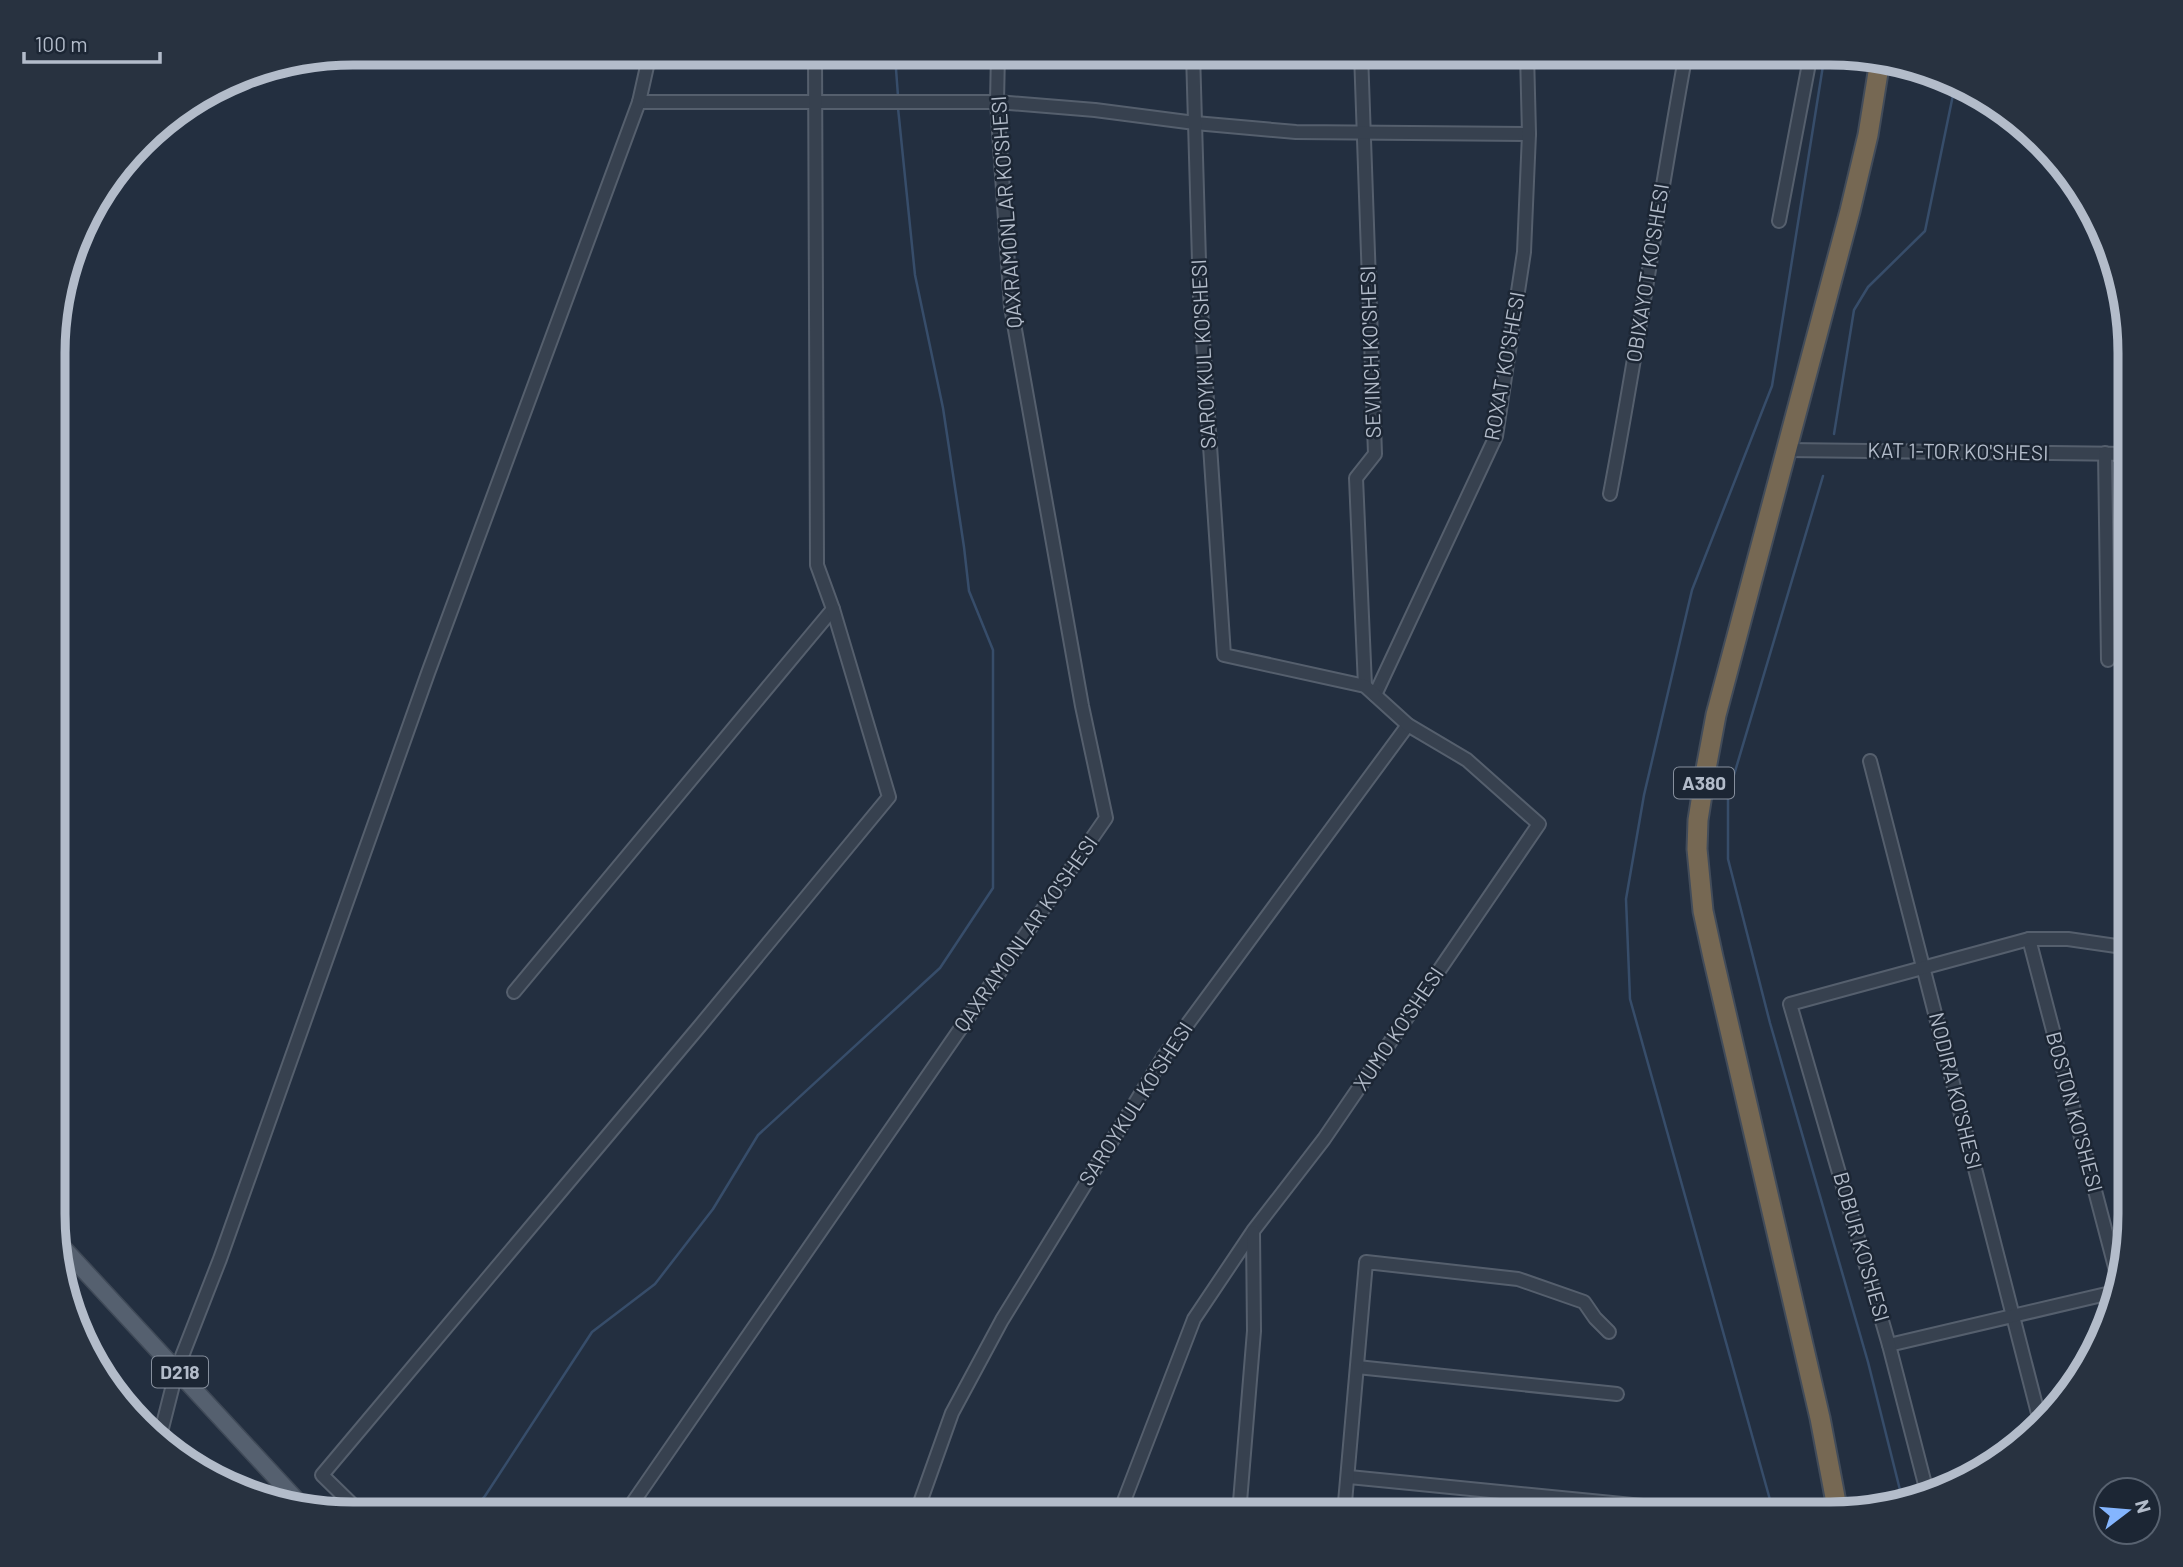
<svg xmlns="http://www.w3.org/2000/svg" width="2183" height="1567" viewBox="0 0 2183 1567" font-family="Barlow,sans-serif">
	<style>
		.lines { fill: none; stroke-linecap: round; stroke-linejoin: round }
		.stream { stroke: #374d6a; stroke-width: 2.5 }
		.minor-casing { stroke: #555f6d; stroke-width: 16 }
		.major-casing { stroke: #404a58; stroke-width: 19 }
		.highway-casing { stroke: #424c5a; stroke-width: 23 }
		.minor { stroke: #37414f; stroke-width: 12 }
		.major { stroke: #55606f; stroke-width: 16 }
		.highway { stroke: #766853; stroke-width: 19 }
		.labels { text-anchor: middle; stroke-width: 5; stroke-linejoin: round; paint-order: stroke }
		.shield { fill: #1c2634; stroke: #868f9d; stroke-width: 2 }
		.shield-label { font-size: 19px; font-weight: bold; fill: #b3bcca }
		.street-label { font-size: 21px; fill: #b3bcca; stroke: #1c2634 }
		.rim { fill: none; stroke: #b3bcca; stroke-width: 9 }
	</style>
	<rect width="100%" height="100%" fill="#232f40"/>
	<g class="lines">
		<g class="stream">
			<path d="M898,96l-2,-27 4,-16"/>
			<path d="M1834,434l20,-124 14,-23 57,-56 28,-136 -1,-16"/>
			<path d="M1823,476l-95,319v64l42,164 98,339 34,136"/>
			<path d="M469,1514l16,-18 107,-164 63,-48 58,-75 45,-74 182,-167 53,-80v-238l-24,-59 -5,-44 -21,-139 -28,-133 -17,-167"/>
			<path d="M1774,1514l-144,-515 -4,-100 18,-104 48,-205 80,-204 53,-333"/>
		</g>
		<defs>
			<g id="minor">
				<path d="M1361,53l14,401 -19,24 9,208"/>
				<path d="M639,102h358l98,8 100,13 101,9 233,2"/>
				<path d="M1779,221l32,-168"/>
				<path d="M1787,450l343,4"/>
				<path d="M2105,453l3,207"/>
				<path d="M1610,494c28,-147 49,-294 76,-441"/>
				<path d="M1375,695l121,-259 28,-184 5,-118 -2,-81"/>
				<path d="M1870,761l170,660"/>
				<path d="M2029,939l91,347"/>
				<path d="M514,992l319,-383"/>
				<path d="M1889,1345l230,-54"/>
				<path d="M1357,1367l260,27"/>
				<path d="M159,1440l18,-71 43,-110 208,-586 211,-571 11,-49"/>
				<path d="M1349,1477l314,31"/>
				<path d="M1927,1492l-38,-147 -99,-341 239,-65h39l62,9"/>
				<path d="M362,1514l-40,-39 377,-448 190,-230 -56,-188 -16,-44 -2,-512"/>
				<path d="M625,1514l481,-696 -24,-112 -71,-399 -14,-205 1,-49"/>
				<path d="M916,1514l36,-101 50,-93 162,-264 244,-331"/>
				<path d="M1119,1514l75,-195 59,-88 71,-92 215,-315 -72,-64 -59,-35 -43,-39 -141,-31 -24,-359 -7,-243"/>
				<path d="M1239,1514l15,-183 -1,-99"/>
				<path d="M1344,1514l22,-252 152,17 66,23 11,16 14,14"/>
			</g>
			<path id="major" d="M55,1239l248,268"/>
			<path id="highway" d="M1838,1513l-18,-95 -107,-461 -10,-46 -6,-62 1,-29 8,-51 10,-54 134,-504 18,-76 12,-75"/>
		</defs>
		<use href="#minor" class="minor-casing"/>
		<use href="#major" class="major-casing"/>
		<use href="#highway" class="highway-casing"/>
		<use href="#minor" class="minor"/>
		<use href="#major" class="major"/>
		<use href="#highway" class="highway"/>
	</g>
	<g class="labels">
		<g class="shield">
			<rect x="1674" y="767.5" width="60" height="31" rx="5"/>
			<rect x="152" y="1356.5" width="56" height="31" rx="5"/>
		</g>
		<g class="shield-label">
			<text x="1704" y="790">A380</text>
			<text x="180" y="1379">D218</text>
		</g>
		<g class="street-label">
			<text transform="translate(1007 212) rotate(-94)" y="7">QAXRAMONLAR KO'SHESI</text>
			<text transform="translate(1648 273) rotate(-81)" y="7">OBIXAYOT KO'SHESI</text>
			<text transform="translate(1371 352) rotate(-92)" y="7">SEVINCH KO'SHESI</text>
			<text transform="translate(1204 354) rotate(-93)" y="7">SAROYKUL KO'SHESI</text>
			<text transform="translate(1505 366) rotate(-80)" y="7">ROXAT KO'SHESI</text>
			<text transform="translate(1958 452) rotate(1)" y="7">KAT 1-TOR KO'SHESI</text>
			<text transform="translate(1026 934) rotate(-55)" y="7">QAXRAMONLAR KO'SHESI</text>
			<text transform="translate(1399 1029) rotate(-56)" y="7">XUMO KO'SHESI</text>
			<text transform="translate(1955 1091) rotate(76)" y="7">NODIRA KO'SHESI</text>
			<text transform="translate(1136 1104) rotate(-57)" y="7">SAROYKUL KO'SHESI</text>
			<text transform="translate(2074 1112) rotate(75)" y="7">BOSTON KO'SHESI</text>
			<text transform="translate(1861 1247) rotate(74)" y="7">BOBUR KO'SHESI</text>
		</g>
	</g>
	<path d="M0 0H2183V1567H0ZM353 65H1830A288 288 0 0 1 2118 353V1214A288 288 0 0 1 1830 1502H353A288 288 0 0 1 65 1214V353A288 288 0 0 1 353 65Z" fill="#283240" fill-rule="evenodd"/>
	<path class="rim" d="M353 65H1830A288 288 0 0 1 2118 353V1214A288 288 0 0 1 1830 1502H353A288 288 0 0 1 65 1214V353A288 288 0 0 1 353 65Z"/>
	<g transform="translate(2127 1511) rotate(74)"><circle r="33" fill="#1c2634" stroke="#586270" stroke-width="2"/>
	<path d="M0-5L12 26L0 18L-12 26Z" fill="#84b5fe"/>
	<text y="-10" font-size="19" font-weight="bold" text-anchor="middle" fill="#b3bcca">N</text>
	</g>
	<path d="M24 52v10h136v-10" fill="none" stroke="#b3bcca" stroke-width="3.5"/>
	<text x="35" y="52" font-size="21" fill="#b3bcca" stroke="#1c2634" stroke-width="5" paint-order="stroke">100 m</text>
</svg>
